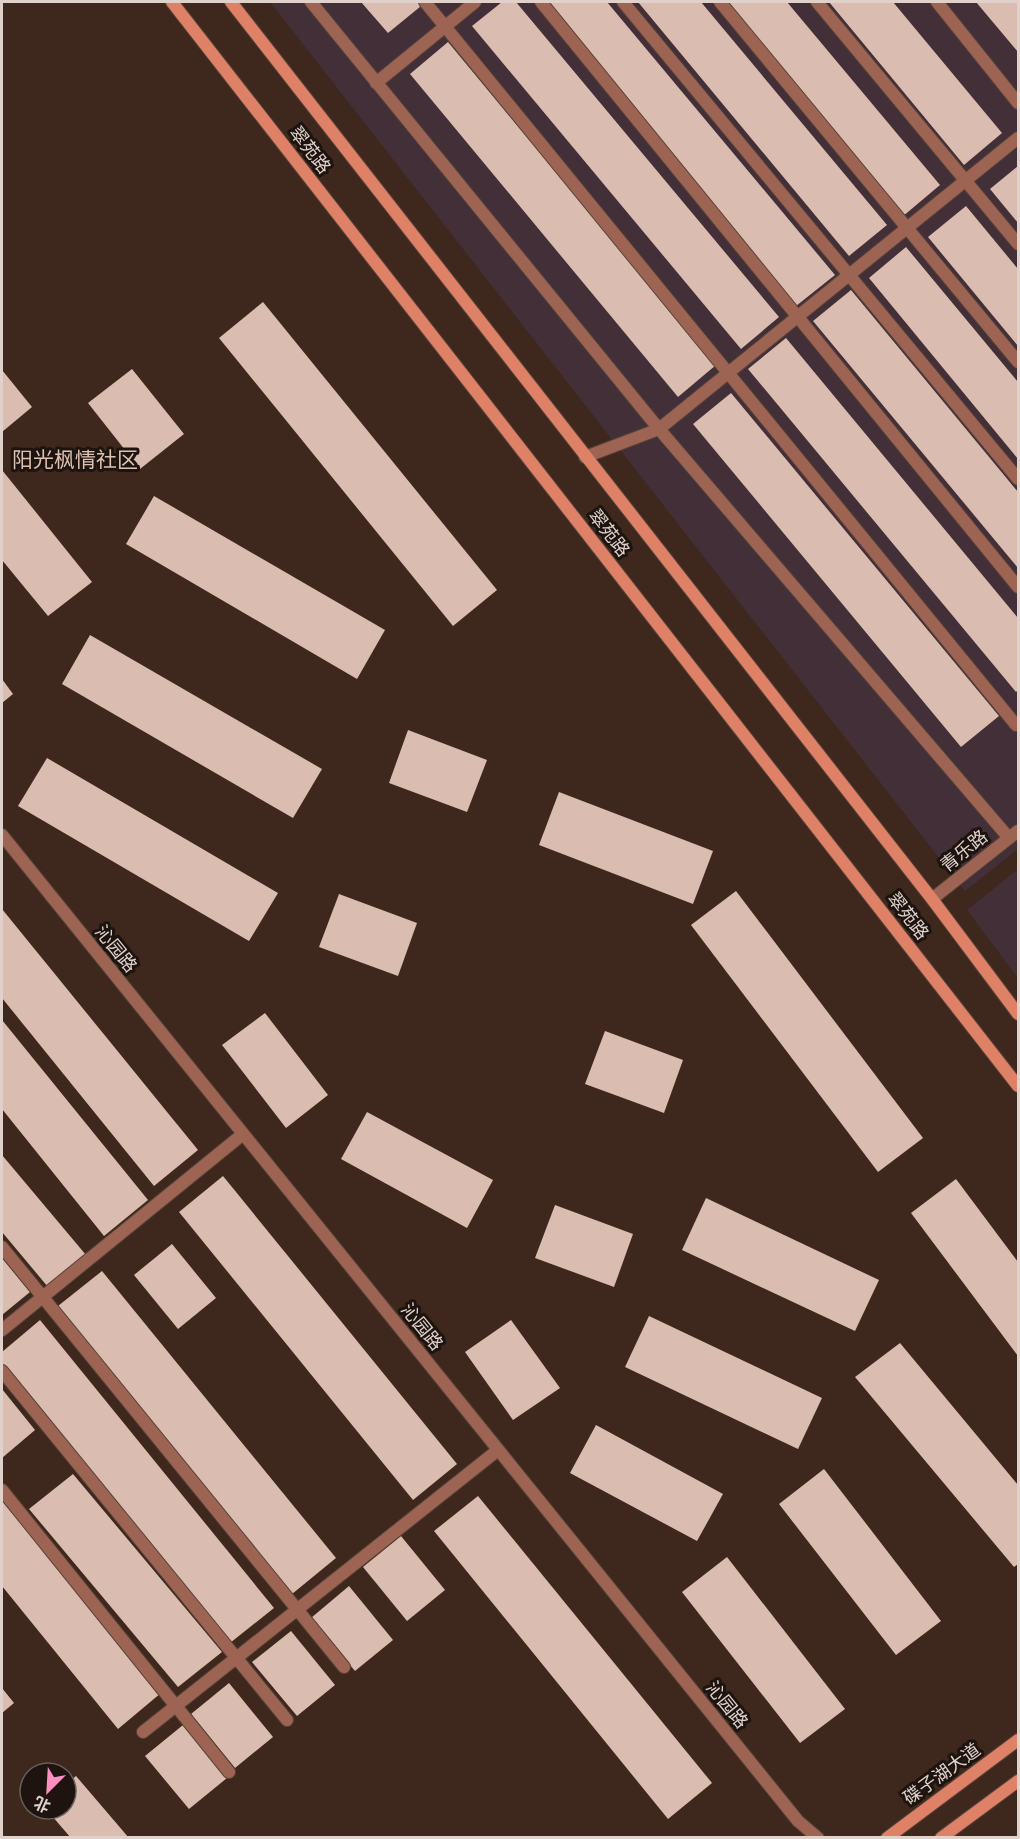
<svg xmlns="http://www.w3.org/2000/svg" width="1020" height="1839" viewBox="0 0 1020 1839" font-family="Lora,'Noto Sans SC',serif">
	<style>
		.commercial { fill: #422f37 }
		.building { fill: #dabdb0 }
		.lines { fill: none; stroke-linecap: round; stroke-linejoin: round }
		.service-casing { stroke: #584339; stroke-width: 14 }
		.minor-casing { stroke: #584339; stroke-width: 14 }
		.secondary-casing { stroke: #584339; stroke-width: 14 }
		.service { stroke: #9e6453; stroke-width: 12 }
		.minor { stroke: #9e6453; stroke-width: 12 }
		.secondary { stroke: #de8167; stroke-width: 12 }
		.labels { text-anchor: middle; stroke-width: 6; stroke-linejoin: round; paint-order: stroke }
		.street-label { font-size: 18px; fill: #e0d2cb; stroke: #1d130f }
		.quarter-label { font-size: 21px; fill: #ddc1b3; stroke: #1d130f }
	</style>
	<rect width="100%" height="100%" fill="#3e281d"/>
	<g class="commercial">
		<path d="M270,2h748v847l-53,42z"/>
		<path d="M1018,869v109l-51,-68z"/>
	</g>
	<g class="building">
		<path d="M361,2h65l-38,31z"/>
		<path d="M502,2h14l263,315 -38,32 -269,-323z"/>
		<path d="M544,2h63l228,273 -39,31z"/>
		<path d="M638,2h63l186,223 -38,31z"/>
		<path d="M723,2h64l153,183 -38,32z"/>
		<path d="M829,2h64l109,131 -38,32z"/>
		<path d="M976,2h42v50z"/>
		<path d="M448,42l268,323 -38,32 -268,-323z"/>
		<path d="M1018,166v57l-28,-34z"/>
		<path d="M966,206l52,63v77l-90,-109z"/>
		<path d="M906,247l112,135v77l-149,-181z"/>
		<path d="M851,290l167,202v76l-205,-247z"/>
		<path d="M263,302l234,288 -44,36 -234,-288z"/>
		<path d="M786,338l232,280v72l-2,2 -268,-323z"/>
		<path d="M132,369l52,65 -44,35 -52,-66z"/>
		<path d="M2,370l30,37 -30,25z"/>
		<path d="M731,393l268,323 -38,31 -268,-323z"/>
		<path d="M2,470l90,112 -44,34 -46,-56z"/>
		<path d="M154,496l231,134 -28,49 -231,-135z"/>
		<path d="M90,635l232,134 -29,49 -231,-134z"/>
		<path d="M2,679l11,15 -11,9z"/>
		<path d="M408,730l79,30 -20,52 -78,-29z"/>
		<path d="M47,758l231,135 -29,48 -231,-135z"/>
		<path d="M559,792l154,59 -20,53 -154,-59z"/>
		<path d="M736,891l187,247 -45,34 -187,-247z"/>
		<path d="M339,894l78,29 -19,53 -79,-29z"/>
		<path d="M2,909l196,241 -44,36 -152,-188z"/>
		<path d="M265,1013l63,82 -42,33 -64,-83z"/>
		<path d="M2,1020l146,180 -44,36 -102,-127z"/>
		<path d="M605,1031l78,29 -19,53 -79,-29z"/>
		<path d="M367,1112l126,68 -26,48 -126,-69z"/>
		<path d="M2,1155l84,100 -38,32 -46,-55z"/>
		<path d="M223,1176l234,288 -44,36 -234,-288z"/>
		<path d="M956,1179l62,83v94l-107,-143z"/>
		<path d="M706,1198l173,82 -24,51 -173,-81z"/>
		<path d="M555,1205l78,29 -19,53 -79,-29z"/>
		<path d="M172,1244l44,54 -38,31 -44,-54z"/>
		<path d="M2,1258l28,34 -28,23z"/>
		<path d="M102,1271l234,287 -44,36 -234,-288z"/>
		<path d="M649,1316l173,82 -24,51 -173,-82z"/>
		<path d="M40,1320l234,288 -44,35 -228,-280v-11z"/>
		<path d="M511,1320l49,68 -47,32 -48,-68z"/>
		<path d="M900,1343l118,142v79l-4,3 -159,-190z"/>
		<path d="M2,1389l33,41 -33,28z"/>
		<path d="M596,1425l127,69 -26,47 -127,-68z"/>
		<path d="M824,1469l117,152 -45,34 -117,-151z"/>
		<path d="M73,1474l149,178 -44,35 -149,-178z"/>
		<path d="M478,1496l234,287 -44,36 -234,-288z"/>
		<path d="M2,1497l159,196 -43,36 -116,-143z"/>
		<path d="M401,1536l44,54 -38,31 -44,-54z"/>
		<path d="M727,1557l118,152 -45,34 -118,-151z"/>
		<path d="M349,1586l44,54 -38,31 -44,-53z"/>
		<path d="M291,1631l44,54 -38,31 -45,-54z"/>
		<path d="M229,1683l44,54 -38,31 -44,-54z"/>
		<path d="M2,1688l12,15 -12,10z"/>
		<path d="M183,1725l44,53 -38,31 -44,-53z"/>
		<path d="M76,1776l53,62h-58l-25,-29h20v-25z"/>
	</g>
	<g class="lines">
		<defs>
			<g id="service">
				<path d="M311,2l348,427 350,409"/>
				<path d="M425,2l591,723 2,-2"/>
				<path d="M541,2l477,585"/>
				<path d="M623,2l395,477"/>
				<path d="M720,2l298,360"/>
				<path d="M817,2l201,242"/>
				<path d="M937,2l81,101"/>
				<path d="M376,83l99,-81"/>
				<path d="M585,457l74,-28 359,-291"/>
				<path d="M932,899l86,-68"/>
				<path d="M2,1247l342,420"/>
				<path d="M2,1330l241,-196"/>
				<path d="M2,1371l285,349"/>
				<path d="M2,1490l227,282"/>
				<path d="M143,1732l355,-282"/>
			</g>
			<path id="minor" d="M2,835l796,986 20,17"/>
			<g id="secondary">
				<path d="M172,2l846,1084"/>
				<path d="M231,2l701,897 86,115"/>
				<path d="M887,1838l131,-98"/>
				<path d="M941,1838l77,-57"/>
			</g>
		</defs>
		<use href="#service" class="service-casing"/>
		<use href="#minor" class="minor-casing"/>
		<use href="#secondary" class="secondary-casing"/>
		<use href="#service" class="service"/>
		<use href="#minor" class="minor"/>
		<use href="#secondary" class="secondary"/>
	</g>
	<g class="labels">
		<g class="street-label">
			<text transform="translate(310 150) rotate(52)" y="6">翠苑路</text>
			<text transform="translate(609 533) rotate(52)" y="6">翠苑路</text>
			<text transform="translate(964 851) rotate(-39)" y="6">青乐路</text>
			<text transform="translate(908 916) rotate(52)" y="6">翠苑路</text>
			<text transform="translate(116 949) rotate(51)" y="6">沁园路</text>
			<text transform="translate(422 1327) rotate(51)" y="6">沁园路</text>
			<text transform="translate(727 1705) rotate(51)" y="6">沁园路</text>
			<text transform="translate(942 1774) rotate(-36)" y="6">碟子湖大道</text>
		</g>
		<g class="quarter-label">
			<text x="75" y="467">阳光枫情社区</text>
		</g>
	</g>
	<rect width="1020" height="1839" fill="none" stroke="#e0d2cb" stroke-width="6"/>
	<g transform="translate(48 1791) rotate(204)"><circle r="28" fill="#1d130f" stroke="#6b5f5a" stroke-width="1.5"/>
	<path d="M0-4.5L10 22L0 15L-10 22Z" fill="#fd8ec0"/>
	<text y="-9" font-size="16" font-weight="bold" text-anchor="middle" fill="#e0d2cb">北</text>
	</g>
</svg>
